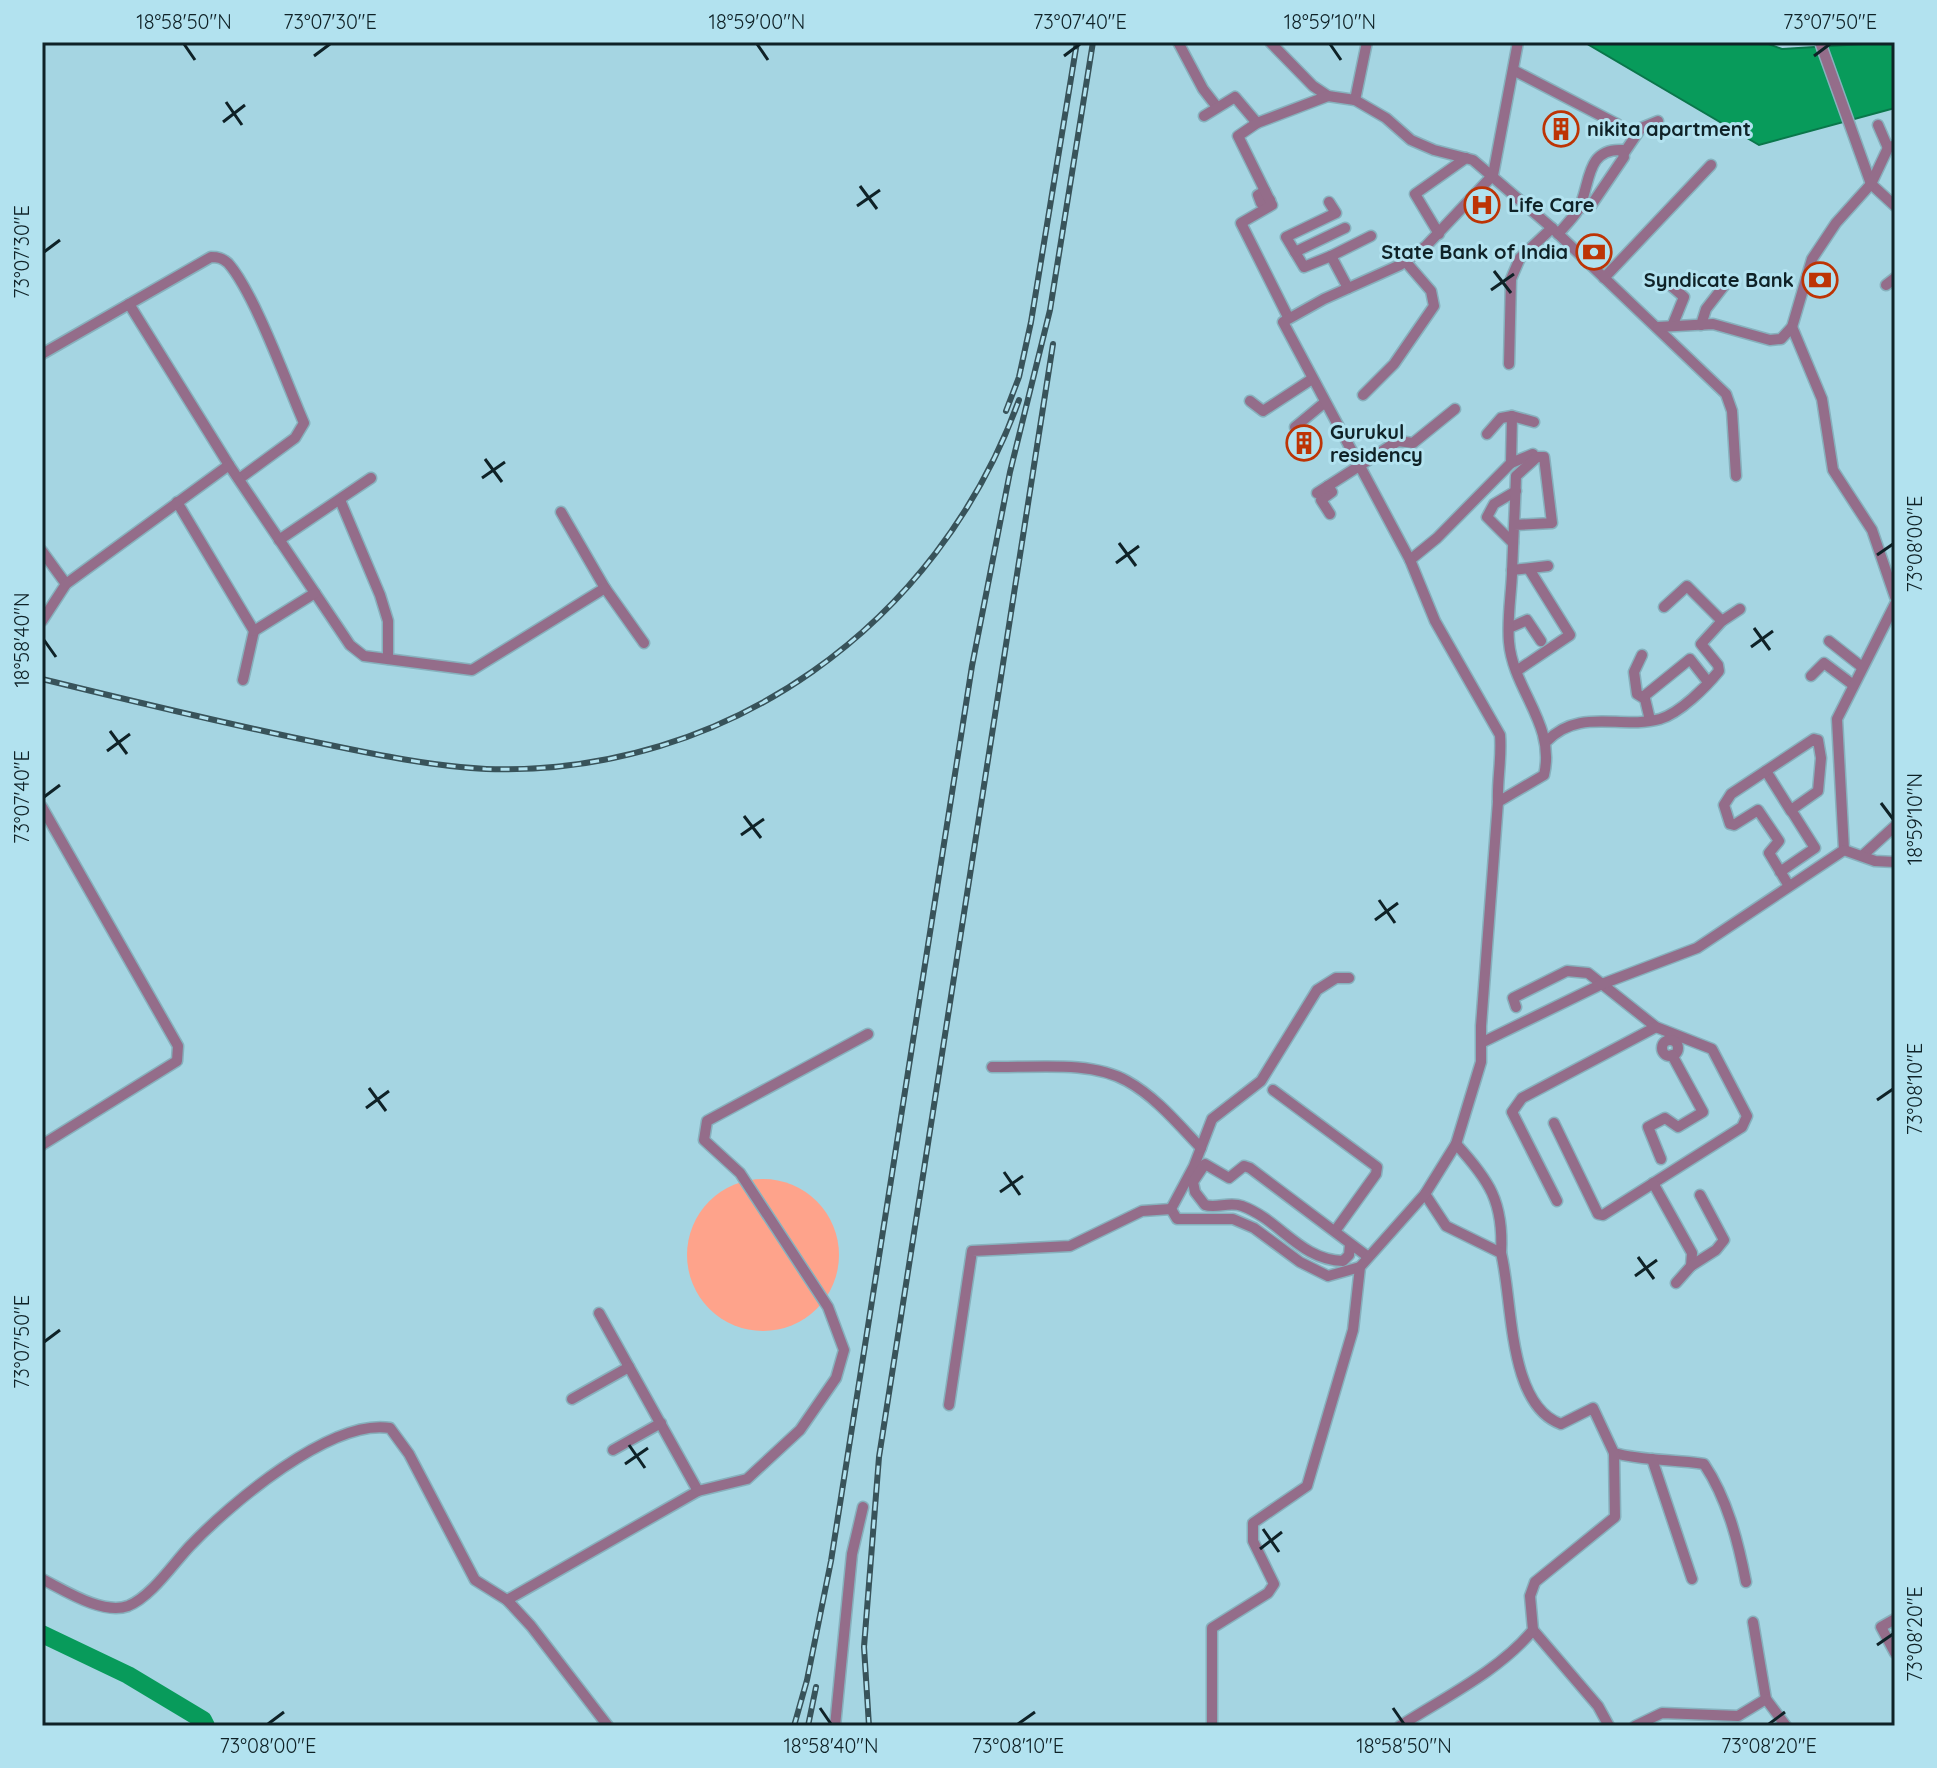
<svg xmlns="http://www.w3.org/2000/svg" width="1937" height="1768" viewBox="0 0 1937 1768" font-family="Quicksand,sans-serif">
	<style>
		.green { fill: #fea38b }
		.water { fill: #089b5b; stroke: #0a774b; stroke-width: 2 }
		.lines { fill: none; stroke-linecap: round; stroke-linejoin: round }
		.river { stroke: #089b5b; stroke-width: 18 }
		.minor-casing { stroke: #87b1bd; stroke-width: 13 }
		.minor { stroke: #946d8a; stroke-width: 10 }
		.rail-casing { stroke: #38535a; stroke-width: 6 }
		.rail { stroke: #b2e2ef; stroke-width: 3; stroke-dasharray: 9; stroke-linecap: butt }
		.ticks { fill: none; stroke: #0f2227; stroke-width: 3 }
		.labels { text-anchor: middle; stroke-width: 6; stroke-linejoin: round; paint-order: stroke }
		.poi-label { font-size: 20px; font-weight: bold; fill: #0f2227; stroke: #b2e2ef; text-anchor: start }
		.neatline { fill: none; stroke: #0f2227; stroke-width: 3 }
		.ticks-label { font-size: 20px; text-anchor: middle; fill: #0f2227 }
	</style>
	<rect width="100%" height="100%" fill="#a5d5e2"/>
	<circle class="green" cx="763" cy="1255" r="76"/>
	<path class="water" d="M1584,42h179l19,7 113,-7v66l-136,37z"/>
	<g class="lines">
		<path class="river" d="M42,1634l86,41 75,45 3,6"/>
		<defs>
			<g id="minor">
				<path d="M1178,42l25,47 14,18"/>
				<path d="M1270,42l43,44 15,10 27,4 31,18 25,22 23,10 39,10 79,68 174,166 6,17 4,65"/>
				<path d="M1820,42l51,142 24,22"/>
				<path d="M1515,71l102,53"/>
				<path d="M1355,100l12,-58"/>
				<path d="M1204,116l31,-19 22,26"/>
				<path d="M1878,125l10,23"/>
				<path d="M1624,153l17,-25 17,-7"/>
				<path d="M1265,191l-7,4 3,8 9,-3"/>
				<path d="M1329,202l7,11 -50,24 18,30 27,-11"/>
				<path d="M1439,234l-24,-40 51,-36"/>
				<path d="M1558,234c6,-7 15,-16 20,-24 13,-23 6,-62 44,-60l2,7 -34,50 -10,1"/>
				<path d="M1295,252l50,-24"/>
				<path d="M1604,278l107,-113"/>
				<path d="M1670,285l14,12 -11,27"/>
				<path d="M1886,285l9,-7"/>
				<path d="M1348,288l-17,-32 40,-20"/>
				<path d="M129,304l100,161"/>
				<path d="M1288,317l-47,-94 31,-18 -34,-69 19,-13 71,-27"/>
				<path d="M1701,325l5,-16 21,-27"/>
				<path d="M1658,327l55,-3 57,16 11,-1 11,-12 20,-68 24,-36 35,-39 17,-36 7,-3"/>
				<path d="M1792,327l30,72 11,71 39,60 23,67"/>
				<path d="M42,354l169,-97c7,0 11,1 17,6 26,29 59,121 76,160l-9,15 -56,41"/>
				<path d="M1509,364l2,-85 9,-21 32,-30"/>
				<path d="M1363,395l31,-31 40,-58 -3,-15 -26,-30"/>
				<path d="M1250,401l13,10 49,-32"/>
				<path d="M1512,416l22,6"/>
				<path d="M1295,427l29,-24"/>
				<path d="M1511,463l22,-9"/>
				<path d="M1328,486l4,6 -11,8 9,14"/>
				<path d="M1317,493l81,-52 15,2 42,-34"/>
				<path d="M340,500l40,95 8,26v38"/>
				<path d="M177,502l77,129 -11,49"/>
				<path d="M561,512l44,76 39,55"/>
				<path d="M279,540l92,-62"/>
				<path d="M1513,543l-26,-26 7,-13 22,-13"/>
				<path d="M42,551l24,33"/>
				<path d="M1410,560l27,-22 74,-75 1,-47 -11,2 -14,16"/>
				<path d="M1512,570l36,-4"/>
				<path d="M1664,607l23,-21 35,35"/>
				<path d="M42,621l24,-37 163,-119 121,180 14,11 108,14 133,-82"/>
				<path d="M1509,628l18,-8 14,21"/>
				<path d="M254,631l61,-38"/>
				<path d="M1829,641l33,26"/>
				<path d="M1642,655l-8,17 3,22 8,5 5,21"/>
				<path d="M1518,670l52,-35 -41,-66"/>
				<path d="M1811,676l13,-13 28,21"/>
				<path d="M1643,697l47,-38 18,23"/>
				<path d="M1547,741c33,-34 74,-11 113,-22 20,-6 46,-32 59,-48l-1,-6 -17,-21 21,-23 18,-12"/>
				<path d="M1766,771l25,40"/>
				<path d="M1498,802l46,-27c12,-51 -31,-85 -35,-133 -2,-22 2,-46 3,-68 1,-32 3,-65 4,-98l21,-19h7l8,66 -38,2"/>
				<path d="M42,807l136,239 -1,15 -135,84"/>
				<path d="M1844,850l-7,-131 58,-115"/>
				<path d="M1862,856l33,-30"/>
				<path d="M1780,872l35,-24 -24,-38 27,-19 3,-33 -3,-18 -4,-1 -83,55 -7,11 6,19 4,1 24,-15 21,31 -10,12 20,33"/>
				<path d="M1349,978h-13l-19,12 -56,91 -49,38 -18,47 -23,43 6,10h56l21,9 46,34 28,14 32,-9"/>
				<path d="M1516,1007l-3,-9 54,-27 21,2 68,54 56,22 35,67 -5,11 -139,88 -5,-1 -44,-91"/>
				<circle cx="1670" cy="1048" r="8"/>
				<path d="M1483,1042l119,-58 95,-36 147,-98 31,11 20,1"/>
				<path d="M992,1067c41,1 98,-7 135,14 29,16 52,44 74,67"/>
				<path d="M1273,1090l104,77 -1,7 -41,57"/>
				<path d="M1456,1144c33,36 48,58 45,109"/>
				<path d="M1661,1159l-13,-32 17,-9 13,9 25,-15 -31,-57"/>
				<path d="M1653,1183l39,70 -1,13 -15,17"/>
				<path d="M1425,1194l21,32 55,27c12,46 6,152 60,171l32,-16 21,45c29,8 60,6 90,11 23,34 34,77 42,118"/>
				<path d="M1557,1201l-45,-89 10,-14 134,-71"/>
				<path d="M1350,1244l-1,11 -6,6c-43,-1 -63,-41 -101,-55 -13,-5 -25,3 -37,-1l-10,-13 -2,-10 12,-18 24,14 15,-12 6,2 117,88"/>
				<path d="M1691,1266l25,-16 8,-10 -24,-45"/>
				<path d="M599,1313l99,178"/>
				<path d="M572,1399l57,-32"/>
				<path d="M949,1405l23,-154 98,-5 72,-35 29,-2"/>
				<path d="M613,1450l48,-27"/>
				<path d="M1652,1459l40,120"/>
				<path d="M42,1579c22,11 60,36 86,27 23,-9 45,-42 62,-60 39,-41 141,-128 200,-118l19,26 66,126 32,20 24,26 77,100"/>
				<path d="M507,1600l191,-109 49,-12 53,-49 36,-52 8,-28 -16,-43 -88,-134 -36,-33 3,-19 161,-87"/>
				<path d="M1895,1619l-14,8 14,26"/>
				<path d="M1753,1622l13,77 20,27"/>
				<path d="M1533,1630l65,76 11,20"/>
				<path d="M835,1726l17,-172 11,-47"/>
				<path d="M1212,1726v-98l56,-35 6,-9 -21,-43v-18l54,-37 46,-156 7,-63 65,-73 31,-50 25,-82v-36l17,-224c-1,-23 4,-44 2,-67l-65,-114 -25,-61 -127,-238 41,-23 76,-34 26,-19 67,-71 25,-133"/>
				<path d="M1400,1726c45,-29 99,-55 133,-96l-3,-34 5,-14 80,-65 -1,-64"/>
				<path d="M1635,1726l27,-13 76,3 28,-17"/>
			</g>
		</defs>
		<use href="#minor" class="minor-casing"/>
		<use href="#minor" class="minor"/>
		<defs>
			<g id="rail">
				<path d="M1006,411l13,-34 12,-55 46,-280"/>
				<path d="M42,679c94,23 188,46 283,65 53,11 106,22 161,25 241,8 452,-145 533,-369"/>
				<path d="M794,1726l13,-46 24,-119 141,-895 38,-194 40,-162 43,-268"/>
				<path d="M808,1726l8,-39"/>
				<path d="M869,1726l-5,-79 15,-190 174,-1113"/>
			</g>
		</defs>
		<use href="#rail" class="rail-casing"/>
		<use href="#rail" class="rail"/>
	</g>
	<path class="ticks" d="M184,44l11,16M757,44l11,16M1330,44l11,16M314,56l16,-12M1064,56l16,-12M1814,56l16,-12M226,102l16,23M223,122l22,-17M860,186l17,23M857,206l23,-16M44,252l16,-12M1494,271l17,22M1491,290l23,-16M485,459l17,23M482,478l23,-16M1119,543l17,23M1877,555l16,-11M1116,563l23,-17M1754,628l16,22M44,640l12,17M1751,647l22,-16M110,731l17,23M107,751l23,-17M44,797l16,-12M1881,803l12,16M744,816l17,22M741,835l23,-16M1379,900l16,23M1375,920l23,-17M369,1088l17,23M1877,1100l16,-11M366,1108l23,-17M1004,1172l16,23M1000,1192l23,-16M1638,1257l16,22M1635,1276l22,-16M44,1342l16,-12M629,1445l16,23M625,1464l23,-16M1263,1529l16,23M1260,1549l22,-17M1877,1645l16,-11M820,1708l11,16M1393,1708l11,16M268,1724l16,-12M1018,1724l17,-12M1769,1724l16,-12"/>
	<defs>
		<symbol id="building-ring" viewBox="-11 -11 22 22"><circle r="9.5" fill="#b2e2ef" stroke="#bd3405" stroke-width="1.5"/><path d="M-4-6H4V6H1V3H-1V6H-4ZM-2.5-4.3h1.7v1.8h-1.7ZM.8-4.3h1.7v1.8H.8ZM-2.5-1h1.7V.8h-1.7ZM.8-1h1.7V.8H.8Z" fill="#bd3405"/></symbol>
		<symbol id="hospital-ring" viewBox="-11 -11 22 22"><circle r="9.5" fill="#b2e2ef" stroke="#bd3405" stroke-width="1.5"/><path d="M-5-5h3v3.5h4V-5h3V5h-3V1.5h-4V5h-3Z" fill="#bd3405"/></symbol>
		<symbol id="bank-ring" viewBox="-11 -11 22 22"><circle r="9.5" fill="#b2e2ef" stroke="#bd3405" stroke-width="1.5"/><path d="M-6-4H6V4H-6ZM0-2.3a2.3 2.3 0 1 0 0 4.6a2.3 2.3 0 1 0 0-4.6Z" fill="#bd3405"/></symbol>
	</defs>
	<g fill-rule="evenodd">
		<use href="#building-ring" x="1541" y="109" width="40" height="40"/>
		<use href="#hospital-ring" x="1462" y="185" width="40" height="40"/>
		<use href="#bank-ring" x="1574" y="232" width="40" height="40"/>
		<use href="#bank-ring" x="1800" y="260" width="40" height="40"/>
		<use href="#building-ring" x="1284" y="423" width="40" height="40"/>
	</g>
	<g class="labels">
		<g class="poi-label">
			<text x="1587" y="136">nikita apartment</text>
			<text x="1508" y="212">Life Care</text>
			<text x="1568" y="259" text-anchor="end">State Bank of India</text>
			<text x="1794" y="287" text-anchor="end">Syndicate Bank</text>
			<text x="1330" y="439">Gurukul<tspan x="1330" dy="23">residency</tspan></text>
		</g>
	</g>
	<rect width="1937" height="1768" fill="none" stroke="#b2e2ef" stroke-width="88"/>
	<rect x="44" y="44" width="1849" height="1680" class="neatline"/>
	<g class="ticks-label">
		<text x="184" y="29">18°58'50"N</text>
		<text x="330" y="29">73°07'30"E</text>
		<text x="757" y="29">18°59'00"N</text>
		<text x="1080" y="29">73°07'40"E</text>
		<text x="1330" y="29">18°59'10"N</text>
		<text x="1830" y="29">73°07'50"E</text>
		<text transform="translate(22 252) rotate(-90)" y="7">73°07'30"E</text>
		<text transform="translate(1915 544) rotate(-90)" y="7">73°08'00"E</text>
		<text transform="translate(22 640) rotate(-90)" y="7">18°58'40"N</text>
		<text transform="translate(22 797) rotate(-90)" y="7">73°07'40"E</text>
		<text transform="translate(1915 819) rotate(-90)" y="7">18°59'10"N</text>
		<text transform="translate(1915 1089) rotate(-90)" y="7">73°08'10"E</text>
		<text transform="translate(22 1342) rotate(-90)" y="7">73°07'50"E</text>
		<text transform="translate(1915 1634) rotate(-90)" y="7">73°08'20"E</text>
		<text x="268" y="1753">73°08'00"E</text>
		<text x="831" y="1753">18°58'40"N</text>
		<text x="1018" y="1753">73°08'10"E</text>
		<text x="1404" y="1753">18°58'50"N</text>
		<text x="1769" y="1753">73°08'20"E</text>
	</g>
</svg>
